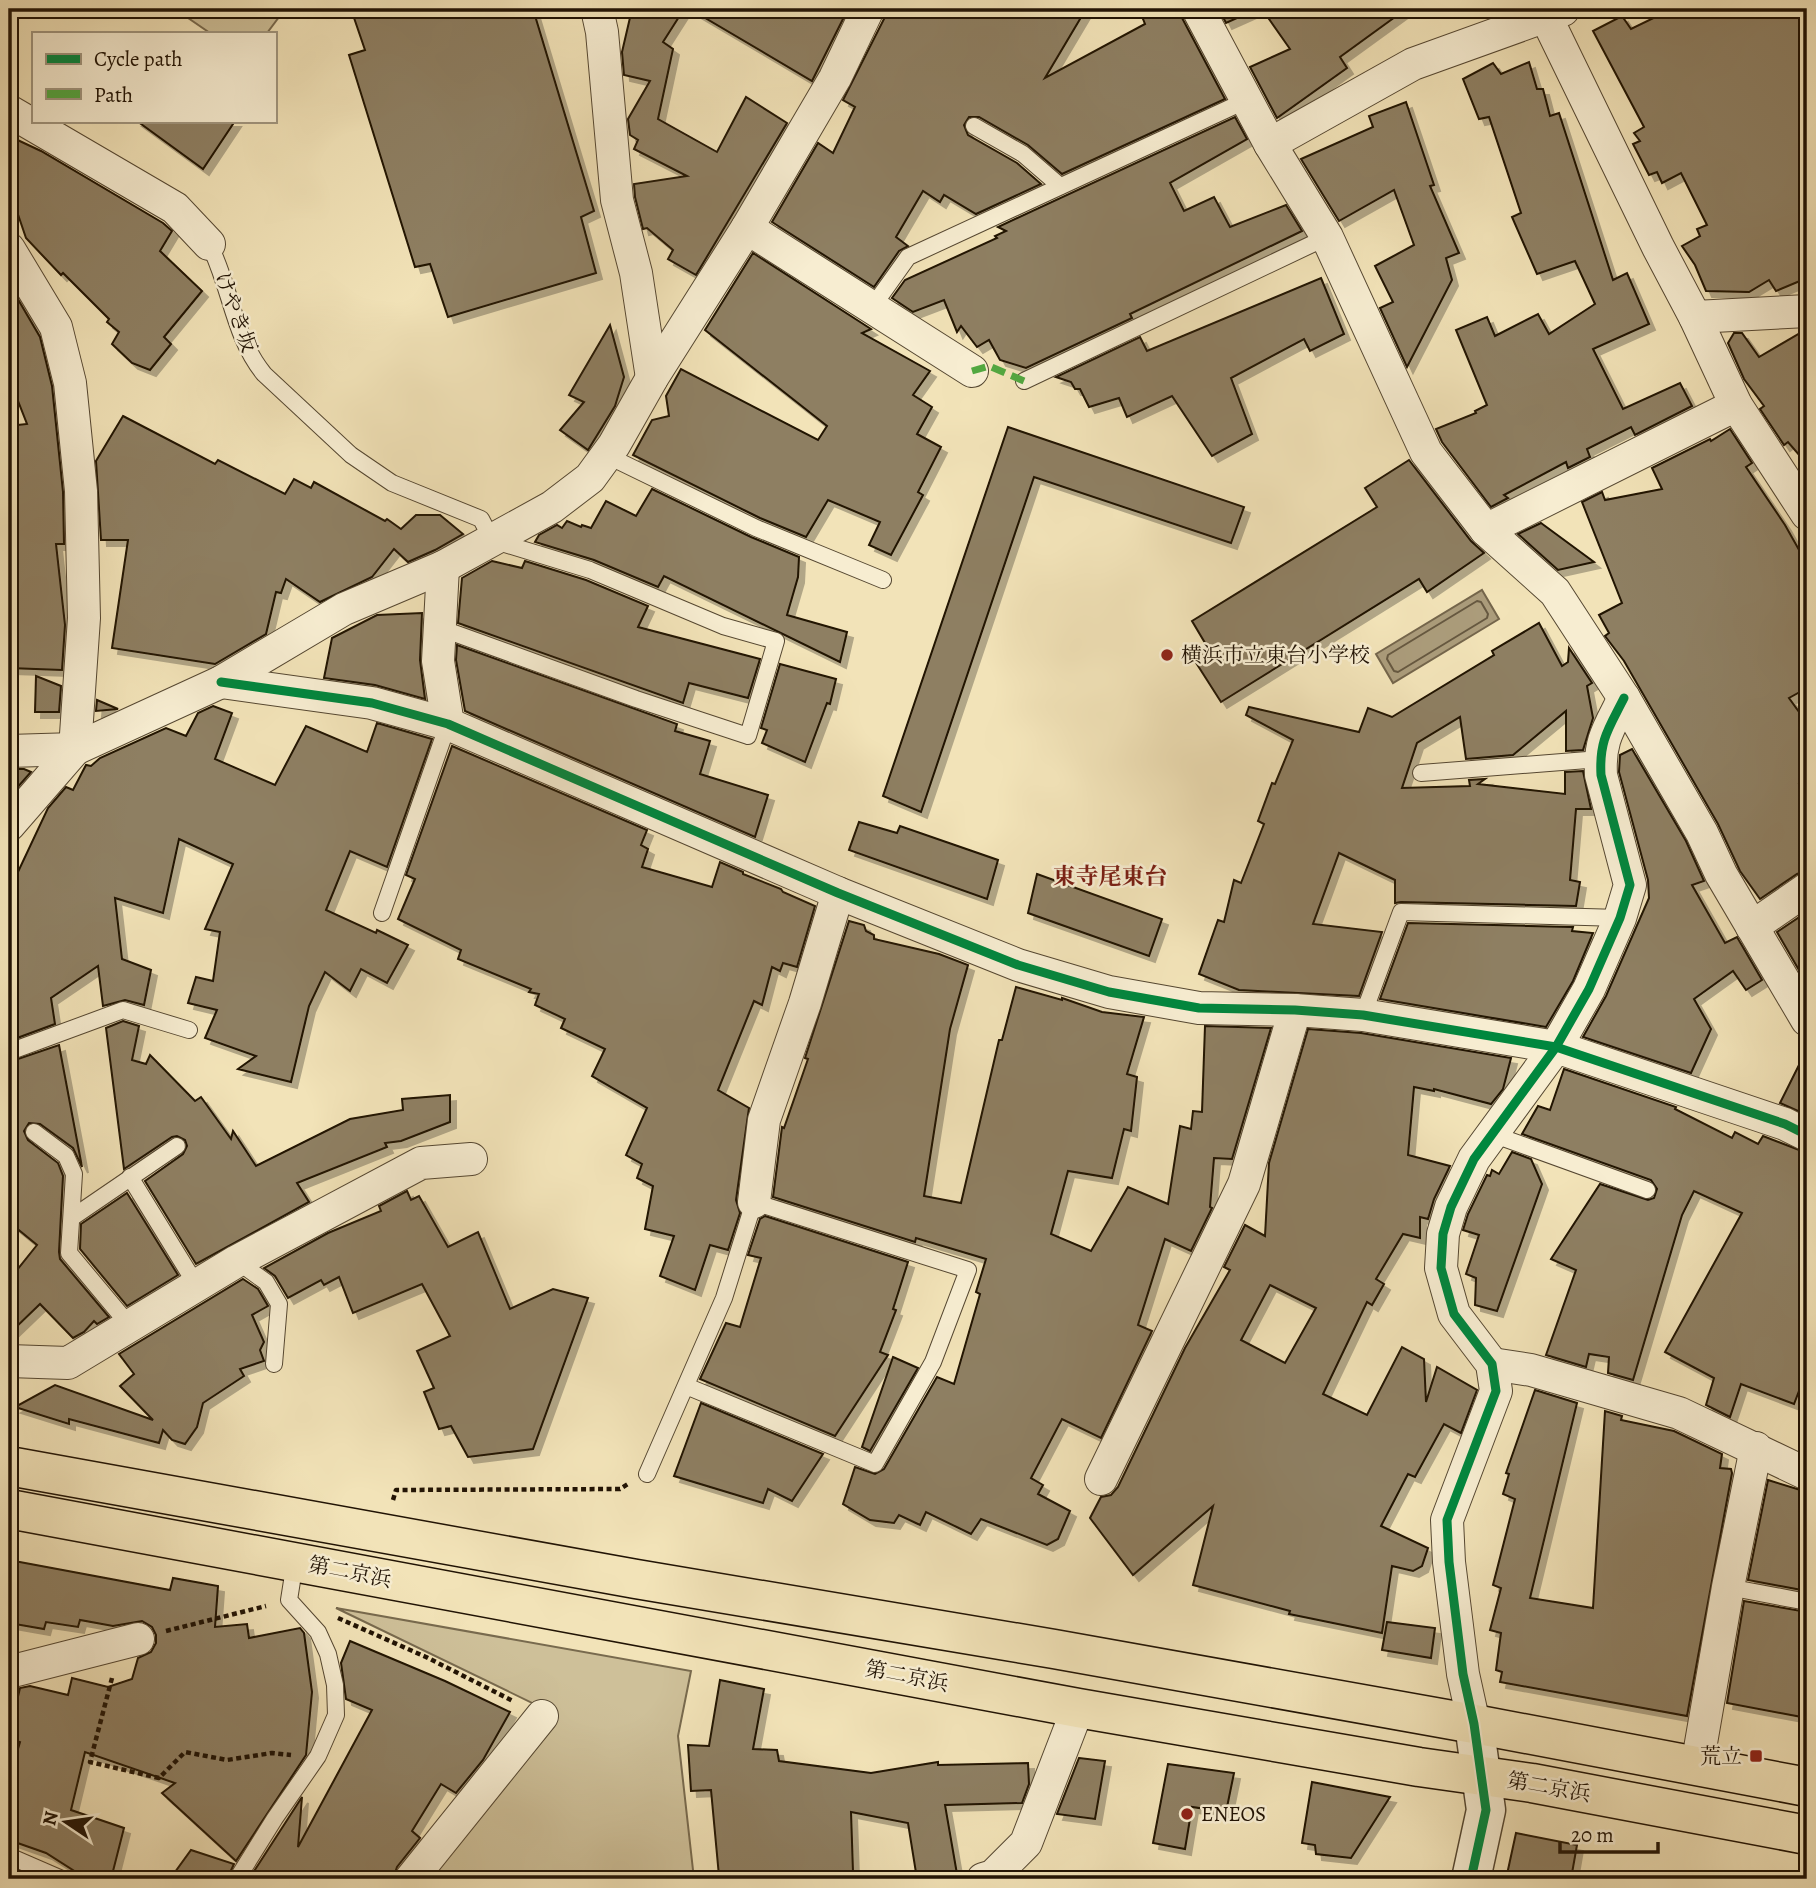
<svg xmlns="http://www.w3.org/2000/svg" width="1816" height="1888" viewBox="0 0 1816 1888" font-family="Alegreya,'Noto Serif JP',serif">
	<style>
		.green { fill: #cec099; stroke: #786a4e; stroke-width: 2 }
		.water { fill: #ab9c7b; stroke: #74654b; stroke-width: 2 }
		.lines { fill: none; stroke-linecap: round; stroke-linejoin: round }
		.shore { stroke: #665840; stroke-width: 2 }
		.building { fill: #8e7f62; stroke: #211304; stroke-width: 2; fill-rule: evenodd; filter: url(#shadow) }
		.service-casing { stroke: #554731; stroke-width: 18 }
		.minor-casing { stroke: #554731; stroke-width: 34 }
		.tertiary-casing { stroke: #554731; stroke-width: 41 }
		.trunk-casing { stroke: #211304; stroke-width: 41 }
		.path { stroke: #211304; stroke-width: 4.5; stroke-dasharray: 5 3.5; stroke-linecap: butt }
		.service { stroke: #f7edd1; stroke-width: 16 }
		.minor { stroke: #f7edd1; stroke-width: 32 }
		.tertiary { stroke: #f7edd1; stroke-width: 38 }
		.trunk { stroke: #f2e3b8; stroke-width: 38 }
		.quiet { stroke: #52a840; stroke-width: 7; stroke-dasharray: 14 7; stroke-linecap: butt }
		.cycleway-casing { stroke: #f7edd1; stroke-width: 13 }
		.cycleway { stroke: #00873e; stroke-width: 9 }
		.poi-dot { fill: #8f2418; stroke: #f7edd1; stroke-width: 2.5 }
		.labels { text-anchor: middle; stroke-width: 5; stroke-linejoin: round; paint-order: stroke }
		.street-label { font-size: 21px; fill: #211304; stroke: #f7edd1 }
		.poi-label { font-size: 21px; fill: #211304; stroke: #f7edd1; text-anchor: start }
		.neighbourhood-label { font-size: 23px; font-weight: bold; fill: #7a1f14; stroke: #f7edd1 }
	</style>
	<defs>
		<filter id="shadow"><feDropShadow dx="6" dy="6" stdDeviation="0" flood-color="#0004"/></filter>
	</defs>
	<rect width="100%" height="100%" fill="#f2e3b8"/>
	<filter id="stains"><feTurbulence type="fractalNoise" baseFrequency=".00286" numOctaves="4"/><feColorMatrix values="0 0 0 0 .2 0 0 0 0 .09 0 0 0 0 .02 0 0 0 .5 -.17"/></filter>
	<radialGradient id="worn" r=".72"><stop offset=".6" stop-color="#630" stop-opacity="0"/><stop offset="1" stop-color="#630" stop-opacity=".3"/></radialGradient>
	<g class="green">
		<path d="M175,9h110l-18,24h-57z"/>
		<path d="M336,1608l355,63 -13,65 16,143h-270l131,-165z"/>
	</g>
	<path class="water" d="M1482,590l17,29 -106,64 -17,-29z"/>
	<g class="lines">
		<path class="shore" d="M1477,601l4,1 7,12 -1,4 -89,54 -4,-1 -7,-12 1,-4z"/>
	</g>
	<g class="building">
		<path d="M351,9h182l61,202 -13,6 15,56 -148,44 -18,-53 -15,3 -66,-212 16,-5z"/>
		<path d="M632,9h52l-21,33 10,7 -15,70 59,33 29,-55 41,26 -91,152 -28,-16 5,-9 -26,-22 -4,1 -8,-32 -1,-13 53,-8 -53,-27 4,-9 -8,-5 -2,-16 22,-38 -26,-6 -2,-23z"/>
		<path d="M690,9h158l-36,72z"/>
		<path d="M886,9h200l-41,69 100,-54 -6,-15h41l2,9 43,81 -163,75 -34,-29 -49,-28h-10l-5,8 4,10 49,28 24,21 -65,30 -32,-19 -4,7 -17,-11 -27,46 12,9 -9,5 -25,36 -102,-65 46,-79 15,10 22,-46 -12,-7 42,-83z"/>
		<path d="M1219,9h38l-31,14z"/>
		<path d="M1262,9h144l-66,48 7,11 -70,50 -27,-51 40,-18z"/>
		<path d="M1672,9h135v269l-31,13 -7,-11 -20,12 -43,-1 -11,-26 -13,-19 18,-10 -3,-7 10,-4 -26,-52 -19,10 -5,-11 -8,3 -16,-31 7,-3 -6,-8 10,-6 -51,-96 29,-15 9,13z"/>
		<path d="M1529,62l8,27h6l7,27 9,-3 54,167 14,-7 22,51 -56,25 30,60 57,-26 12,23 -57,29 -4,-8 -44,22 3,8 -22,11 -2,-6 -62,33 4,3 -17,9 -49,-65 -6,-13 40,-16 -1,-2 12,-6 -31,-75 31,-13 8,19 43,-22 11,20 46,-30 -20,-43 -38,13 -25,-57 9,-4 -32,-96 -10,2 -16,-40 30,-16 8,11z"/>
		<path d="M1406,102l28,83 -4,1 29,67 -13,5 6,22 -45,87 -27,-59 13,-6 -18,-36 39,-21 -20,-55 -55,31 -38,-62 72,-32 -4,-11z"/>
		<path d="M1235,117l12,22 -77,44 14,28 30,-14 16,30 56,-22 16,26 -172,83 2,4 -106,50 -26,-8 -11,-20 -12,7 -16,-21 -4,6 -13,-32 -31,12 -21,-14 13,-18 92,-42 -2,-2 11,-5 -8,-4z"/>
		<path d="M137,121h98l-32,48z"/>
		<path d="M9,136l32,15 122,72 9,8 -12,20 42,40 -38,46 7,7 -21,26 -18,-7 -20,-19 7,-12 -12,-10 2,-3 -46,-46 -2,2 -35,-37 -17,-50z"/>
		<path d="M753,253l118,76 -9,4 68,38 -17,24 19,12 -15,27 24,13 -23,45 5,3 -32,60 -22,-10 11,-23 -52,-22 -22,37 -46,-19 -127,-63 19,-35 17,-4 -3,-20 15,-27 137,71 9,-14 -122,-96z"/>
		<path d="M1321,278l23,56 -34,17 -6,-12 -73,39 21,56 -40,22 -40,-60 -45,21 -8,-19 -30,9 -9,-18h-5l-4,-7 -15,-5 84,-40 7,14z"/>
		<path d="M9,284l31,53 12,49 11,106 1,52h-8l9,81 -3,45 -53,-2v-242l18,-2 -18,-46z"/>
		<path d="M610,325l14,52 -9,29 -27,44 -28,-20 24,-28 -15,-7z"/>
		<path d="M1807,329v135l-19,-22 -4,3 -24,-36 4,-3 -20,-27 -16,-36 6,-10h8l17,24z"/>
		<path d="M123,416l92,48 3,-4 67,34 9,-15 17,9 3,-6 71,39 2,-2 14,10 15,-14h24l23,19 -28,16 -27,12 -14,-13 -22,28 -52,25 -34,-23 -5,14 -5,-1 -10,42 -51,30 -103,-16 16,-108h-27l-5,-79z"/>
		<path d="M1008,427l236,80 -13,36 -197,-66 -113,335 -38,-16z"/>
		<path d="M1730,429l22,34 -6,4 39,58 22,39v124l-18,10 18,25v54l-8,7 8,12v75l-10,3 -37,25 -20,-28 -22,-47 -94,-163 -19,-25 4,-3 -10,-18 23,-12 -40,-101 20,-10 3,8 57,-11 -10,-21 58,-29 1,2z"/>
		<path d="M1409,460l62,81 13,12 -57,39 -8,-13 -198,123 -28,-44 15,-10 -16,-27 185,-114 -12,-19z"/>
		<path d="M652,489l99,48 48,20 -1,20 -11,38 60,17 -7,30 -176,-86 -6,11 -64,-27 -59,-18 4,-7 18,-10 5,3 5,-7 14,6 1,-2 9,3 15,-27 30,15z"/>
		<path d="M1541,523l53,39 -36,8 -40,-36z"/>
		<path d="M492,561l30,7 3,-7 61,19 62,26 -10,21 122,32 -12,39 -59,-15 -6,20 -225,-80 4,-45z"/>
		<path d="M422,613l-2,47 5,39 -50,-14 -51,-7 8,-40 45,-23z"/>
		<path d="M1539,623l23,43 6,-4 1,-14 23,35 -5,3 6,32 -10,32 -17,1v-40l-53,44 -47,4 -6,-42 -43,26 -15,45 68,-2 -1,-6 16,-1 -7,5 87,10v-22l18,-1 8,38h-15l-6,71 10,2 -4,24 -175,-4 -6,1v-23l-56,-27 -26,71 69,8 -23,64 -120,-6 -40,-16 19,-54 6,2 10,-42 7,3 23,-59 -6,-3 14,-38 3,1 18,-44 -47,-25 3,-8 110,25 9,-24 24,9 102,-62 -2,-4z"/>
		<path d="M457,645l220,79 -2,7 35,10 -10,33 68,21 -13,42 -290,-126 -9,-51z"/>
		<path d="M780,664l56,15 -6,25 -3,-1 -22,59 -43,-19 5,-13 -6,-2z"/>
		<path d="M36,676l25,10 -2,26h-24z"/>
		<path d="M97,700l21,9 -22,2z"/>
		<path d="M213,706l19,7 -17,46 60,26 31,-59 61,26 10,-29 55,16 -45,128 -37,-16 -24,59 50,23 1,-3 31,15 -21,38 -26,-14 -11,22 -25,-19 -16,34 -18,76 -53,-13 18,-13 -51,-18 12,-28 -29,-7 8,-26 17,4 7,-49 -15,-3 28,-65 -54,-25 -16,74 -48,-15 7,61 29,11 -7,35 -19,-5 -22,6 -5,-40 -47,32 4,26 -46,17v-150l39,-83 18,-21 7,3 13,-25 5,1 9,-8 66,-30 20,8 12,-23z"/>
		<path d="M452,746l195,84 -6,15 7,4 -6,18 70,20 8,-25 23,10v2l38,15 2,3 32,14 -18,61 -14,-4 -3,8 -8,-4 -10,38 -8,-4 -36,89 31,18 -13,92 4,13 -12,37 -18,-5 -15,45 -35,-14 14,-40 -29,-7 8,-43 -16,-8 5,-14 -16,-9 21,-47 -55,-32 13,-27 -44,-21 4,-9 -30,-14 4,-11 -10,-2 2,-3 -73,-30 3,-9 -63,-31 17,-40 -9,-4z"/>
		<path d="M1632,749l54,92 18,40 -12,4 33,58 12,-6 25,43 -16,10 -13,-19 -39,28 17,30 -20,44 -108,-36 23,-41 43,-98 -1,-18 -29,-108 1,-17z"/>
		<path d="M9,769h15l7,3 -22,25z"/>
		<path d="M859,822l38,11 3,-7 98,34 -11,39 -138,-49z"/>
		<path d="M1037,874l125,45 -13,37 -121,-43z"/>
		<path d="M1801,916l6,9v59l-30,-52z"/>
		<path d="M849,921l15,4 2,6 8,4v4l65,15 29,11 -18,64 -26,167 37,7 38,-163h3l14,-53 46,13v-2l40,14 42,5 -17,57 10,3 -6,54 -7,-2 -12,49 -44,-7 -17,63 40,17 37,-64 40,17 12,-78 11,3 2,-18 9,1 3,-86 66,2 -39,131 -18,-1 -4,49 2,1 -21,43 -26,-12 -27,86 14,6 -51,107 -39,-19 -31,59 12,7 -5,9 32,17 -12,28 -11,6 -66,-26 -10,15 -45,-22 -6,13 -21,-10 -5,8 -24,-3 -27,-16 12,-37 20,7 9,-5 53,-92 17,7 26,-90 -4,-2 10,-33 -70,-21 -1,4 -142,-45 9,-70 2,1 24,-69 -3,-1z"/>
		<path d="M1408,923l165,4 -1,4 21,2 -20,48 -27,46 -166,-28z"/>
		<path d="M123,1021l16,5 -7,34 14,4 4,-9 45,46 6,-4 30,42 2,-8 23,35 94,-47 53,-9 -1,-11 48,-4v27l-49,19 -16,2 2,4 -90,36 12,19 -113,62 -51,-83 38,-27 4,-8 -2,-6 -8,-4 -5,1 -48,32 -18,-141z"/>
		<path d="M1308,1029l53,4 150,25 -8,31 -12,15 -57,-15v2l-20,-4 -6,68 42,11 -16,33 -6,20 -8,-2v21l-17,-4 -27,45 8,5 -12,21 -5,-3 -44,92 44,21 35,-68 22,12 2,43 11,-35 40,23 -16,43 -17,-9 -29,53 -7,-3 -27,52 47,22 -6,18 -9,5 -21,-5 -10,67 -93,-19 1,-3 -97,-26 20,-79 -80,69 -43,-57 11,-21 10,-2 7,-8 67,-139 45,-78 -6,-3 21,-42 20,11 4,-73zM1270,1285l46,23 -31,55 -44,-23z"/>
		<path d="M59,1045l23,122 -9,-19 -33,-24 -11,-1 -5,8 4,9 30,23 5,13 -4,76 1,7 49,58 -12,7 -3,-3 -10,11 -11,6 -33,-34 -31,30v-54l28,-35 -28,-23v-160z"/>
		<path d="M1807,1049v66l-27,-12z"/>
		<path d="M1564,1069l112,38 -1,2 57,29 3,-6 23,12 5,-8 44,17v217l-13,34 -53,-20 -11,33 -24,-12 8,-27 -49,-26 77,-139 -48,-22 -12,24 -49,165 -25,-7 1,-16 -20,-3 -3,13 -40,-12 30,-85 -25,-11 49,-75 48,16 6,-2 3,-9 -6,-9 -129,-46 16,-28 12,4z"/>
		<path d="M1512,1152l19,7 11,25 -45,127 -22,-6 1,-27 -10,-4 13,-39 -16,-5 5,-16 19,-39 3,1 2,-6 7,4z"/>
		<path d="M407,1191l4,9 8,-4 29,51 30,-15 32,77 43,-20 35,9 -55,151 -65,8 -17,-31 -12,3 -15,-37 10,-4 -17,-37 33,-15 -28,-52 -69,29 -14,-36 -15,8 -3,-5 -33,18 -13,-22 -11,-8 64,-35 53,-22 -2,-5z"/>
		<path d="M127,1193l51,82 -51,31 -47,-57 1,-25z"/>
		<path d="M765,1216l143,46 -15,47 3,1 -16,42 8,3 -53,81 -135,-57 26,-56 14,4 21,-69 -13,-3 12,-36z"/>
		<path d="M243,1279l15,10 10,17 -16,9 12,27 -4,8 4,11 -24,8 4,7 -41,27 -6,24 -12,17 -13,-4 -9,-10 -4,13 -90,-24v5l-54,-17 40,-22 98,35 -33,-34 14,-12 -15,-20z"/>
		<path d="M893,1357l25,11 -48,83 -8,-4z"/>
		<path d="M1535,1390l42,13 -47,195 63,10 12,-197 17,5 -1,4 53,11 48,23 -2,14 11,1 1,4 -45,243 -187,-34 2,-10 -6,-2 5,-37 -11,-3 11,-42 -8,-3 22,-86 -12,-5 6,-20 -3,-1z"/>
		<path d="M701,1403l122,51 -31,47 -24,-12 -5,14 -89,-27z"/>
		<path d="M1768,1480l39,12v99l-59,-11z"/>
		<path d="M9,1560l161,30 3,-12 45,8 -3,41 32,-3 2,14 51,-10 4,5 8,59 -6,63 -70,106 -74,-68 13,-10 -90,-31 -14,58 53,18 -13,51h-24l-41,-26 -37,-13v-61l11,-37 -11,-4v-3l11,-47 10,-2 38,9 4,-17 36,9 24,-8 6,-21 13,-6 5,-9v-8l-4,-8 -10,-6 -29,5 -33,-6 -2,7 -32,-5 -2,7 -35,-6z"/>
		<path d="M1744,1601l63,11v106l-80,-15z"/>
		<path d="M1387,1622l48,6 -4,30 -49,-8z"/>
		<path d="M350,1641l95,40 65,31 -27,48 -27,33 -15,-9 -29,47 8,7 -23,29 -4,12h-144l53,-82 -4,50 74,-137 -26,-11 -5,-36z"/>
		<path d="M720,1680l44,9 -11,60 24,1 2,11 92,12 67,-11v3l90,-2 1,21 -7,19 -77,2 12,69 -40,5 -9,-56 -57,-11 2,60 -16,1 1,6h-42l-1,-8 -76,5 -8,-86 -20,1 -3,-46 21,1z"/>
		<path d="M1079,1758l26,3 -10,58 -38,-5z"/>
		<path d="M1168,1764l66,9 -8,39 -34,-5 -7,42 -32,-6z"/>
		<path d="M1312,1782l78,15 -39,61 -35,-4 -1,-9 -13,-2z"/>
		<path d="M1516,1833l61,12 -6,34h-65z"/>
		<path d="M191,1850l43,14 -7,15h-57z"/>
	</g>
	<g class="lines">
		<defs>
			<g id="service">
				<path d="M974,126l49,28 37,32"/>
				<path d="M209,244c22,43 24,92 55,130l87,81 41,28 89,36 11,21 98,30 133,56 53,15 -28,95 -112,-37 -196,-71"/>
				<path d="M873,306l35,-49 339,-157"/>
				<path d="M1024,381l303,-144"/>
				<path d="M606,455l150,73 127,52"/>
				<path d="M1421,773l179,-14"/>
				<path d="M382,913l66,-189"/>
				<path d="M1363,1015l38,-103 219,6"/>
				<path d="M9,1052l114,-42 66,20"/>
				<path d="M34,1132l32,24 8,18 -5,79 61,73"/>
				<path d="M1492,1134l155,56"/>
				<path d="M130,1177l67,109"/>
				<path d="M73,1217l104,-71"/>
				<path d="M237,1261l29,21 13,22 -5,60"/>
				<path d="M647,1474l77,-176 30,-96 214,68 -35,92 -58,102 -189,-78"/>
				<path d="M1728,1587l79,15"/>
				<path d="M9,1856l53,23"/>
				<path d="M237,1879l38,-61 43,-62 18,-41 -1,-30 -7,-31 -10,-22 -29,-32 6,-38"/>
			</g>
			<g id="minor">
				<path d="M597,9l5,23 15,168 19,73 16,105"/>
				<path d="M1198,9l72,135 57,93 99,215 60,78 69,62 69,106 78,135 19,41 86,146"/>
				<path d="M1546,17l112,230 37,70 41,88 71,109"/>
				<path d="M9,111l166,97 34,36"/>
				<path d="M1270,144l143,-80 150,-54"/>
				<path d="M747,228l225,143"/>
				<path d="M9,249l47,78 14,56 11,108 3,127 -9,131"/>
				<path d="M1695,317l112,-6"/>
				<path d="M1486,530l250,-125"/>
				<path d="M443,567l-5,94 10,63"/>
				<path d="M221,682l151,21 76,21 390,169 180,72 91,27 90,16 96,2 68,5 193,32 229,77 22,11"/>
				<path d="M9,751l66,-2 146,-67 123,-73 99,-42 109,-60 38,-29 24,-33 38,-67 95,-150 88,-150 33,-69"/>
				<path d="M9,825l66,-76"/>
				<path d="M1752,927l55,-38"/>
				<path d="M754,1202l10,-82 41,-117 33,-110"/>
				<path d="M9,1361l59,2 169,-102 184,-98 50,-4"/>
				<path d="M1492,1364l39,6 148,43 128,61"/>
				<path d="M1101,1479l143,-295 51,-174"/>
				<path d="M9,1672l129,-33"/>
				<path d="M1474,1724l-11,-50 -14,-112 -2,-42 49,-129 -4,-27 -38,-50 -13,-46 2,-34 8,-27 23,-48 82,-112 33,-58 31,-71 10,-33 -29,-110c-2,-35 8,-47 23,-77"/>
				<path d="M1697,1766l31,-179 28,-139"/>
				<path d="M411,1879l131,-163"/>
				<path d="M983,1879l10,-3 33,-33 52,-135"/>
			</g>
			<path id="tertiary" d="M1471,1879l15,-69 -12,-86"/>
			<g id="trunk">
				<path d="M9,1466l627,113 418,70 420,75 333,63"/>
				<path d="M9,1509l1069,199 341,59 113,16 275,52"/>
			</g>
		</defs>
		<use href="#service" class="service-casing"/>
		<use href="#minor" class="minor-casing"/>
		<use href="#tertiary" class="tertiary-casing"/>
		<use href="#trunk" class="trunk-casing"/>
		<g class="path">
			<path d="M393,1500l3,-10 224,-1 8,-5"/>
			<path d="M338,1618l88,39 87,44"/>
			<path d="M166,1631l100,-25"/>
			<path d="M112,1678l-22,84 69,16 26,-26 42,8 45,-7 19,2"/>
		</g>
		<use href="#service" class="service"/>
		<use href="#minor" class="minor"/>
		<use href="#tertiary" class="tertiary"/>
		<use href="#trunk" class="trunk"/>
		<path class="quiet" d="M972,371l17,-5 35,15"/>
		<defs>
			<g id="cycleway">
				<path d="M221,682l151,21 76,21 390,169 180,72 91,27 90,16 96,2 68,5 193,32 229,77 22,11"/>
				<path d="M1471,1879l15,-69 -12,-86 -11,-50 -14,-112 -2,-42 49,-129 -4,-27 -38,-50 -13,-46 2,-34 8,-27 23,-48 82,-112 33,-58 31,-71 10,-33 -29,-110c-2,-35 8,-47 23,-77"/>
			</g>
		</defs>
		<use href="#cycleway" class="cycleway-casing"/>
		<use href="#cycleway" class="cycleway"/>
	</g>
	<g class="poi-dot">
		<circle cx="1167" cy="655" r="7"/>
		<rect x="1749" y="1749" width="14" height="14" rx="3.5"/>
		<circle cx="1187" cy="1814" r="7"/>
	</g>
	<g class="labels">
		<g class="street-label">
			<text transform="translate(236 312) rotate(70)" y="7">けやき坂</text>
			<text transform="translate(350 1572) rotate(11)" y="7">第二京浜</text>
			<text transform="translate(907 1676) rotate(11)" y="7">第二京浜</text>
			<text transform="translate(1549 1787) rotate(10)" y="7">第二京浜</text>
		</g>
		<g class="poi-label">
			<text x="1181" y="662">横浜市立東台小学校</text>
			<text x="1742" y="1763" text-anchor="end">荒立</text>
			<text x="1201" y="1821">ENEOS</text>
		</g>
		<g class="neighbourhood-label">
			<text x="1110" y="884">東寺尾東台</text>
		</g>
	</g>
	<rect width="1816" height="1888" fill="none" stroke="#f2e3b8" stroke-width="35"/>
	<rect x="10" y="10" width="1795" height="1867" fill="none" stroke="#211304" stroke-width="3.5"/>
	<rect x="18" y="18" width="1781" height="1853" fill="none" stroke="#211304" stroke-width="2"/>
	<rect x="32" y="32" width="245" height="91" fill="#f7edd1" stroke="#a1967f" stroke-width="2"/>
	<rect x="46" y="54" width="35" height="10" fill="#00873e" stroke="#a1967f" stroke-width="2"/>
	<text x="94" y="66" font-size="21" fill="#211304">Cycle path</text>
	<rect x="46" y="89" width="35" height="10" fill="#52a840" stroke="#a1967f" stroke-width="2"/>
	<text x="94" y="102" font-size="21" fill="#211304">Path</text>
	<g transform="translate(66 1822) rotate(283)" stroke="#f7edd1" stroke-width="5" paint-order="stroke">
	<path d="M0-5L12 26L0 18L-12 26Z" fill="#211304"/>
	<text y="-10" font-size="19" font-weight="bold" text-anchor="middle" fill="#211304">N</text>
	</g>
	<path d="M1560 1842v10h98v-10" fill="none" stroke="#211304" stroke-width="3.5"/>
	<text x="1571" y="1842" font-size="21" fill="#211304" stroke="#f7edd1" stroke-width="5" paint-order="stroke">20 m</text>
	<rect width="100%" height="100%" filter="url(#stains)"/>
	<rect width="100%" height="100%" fill="url(#worn)"/>
</svg>
